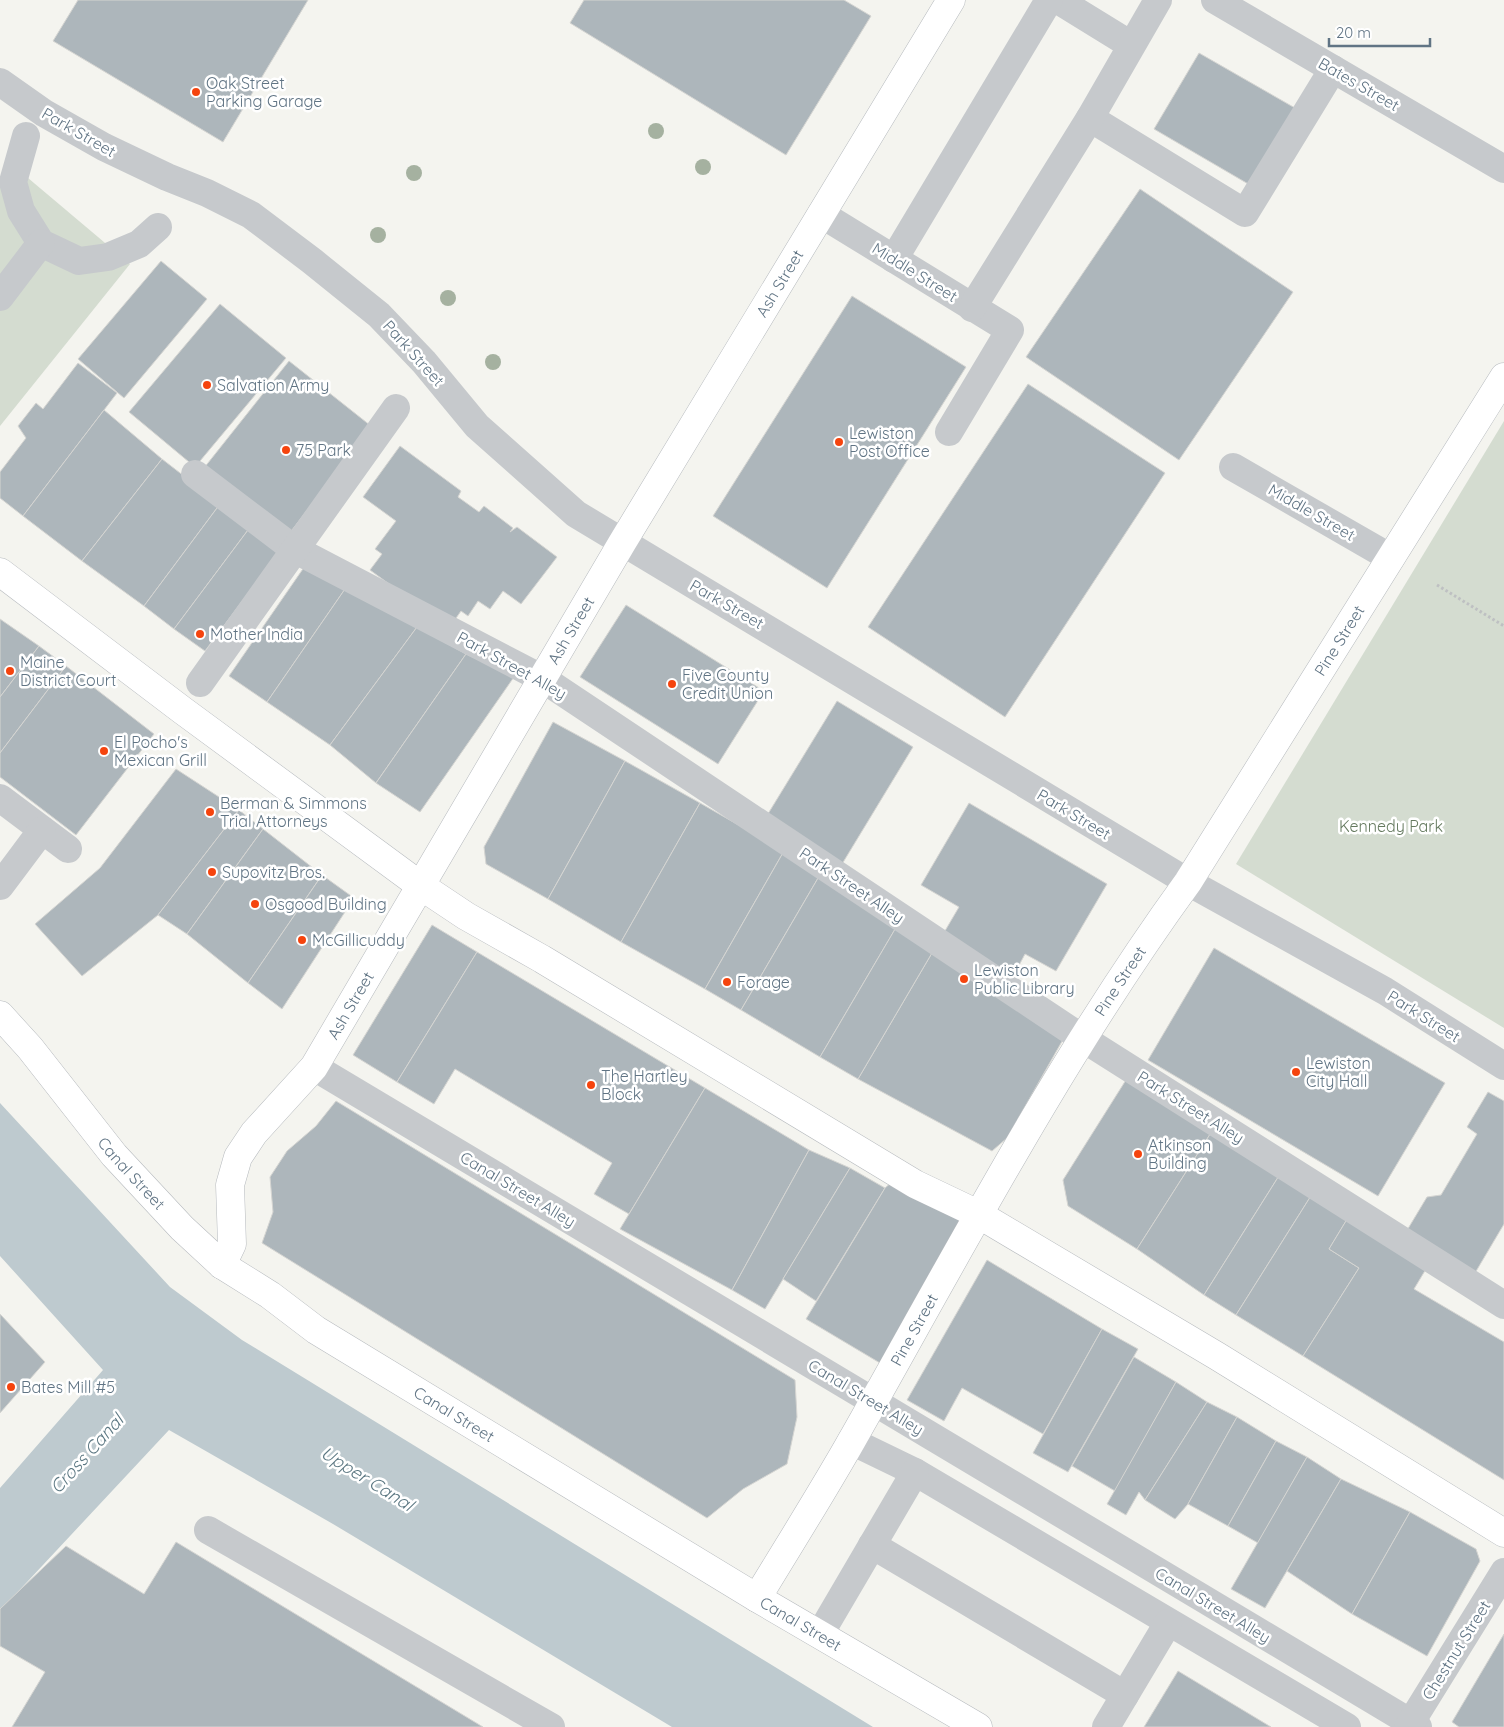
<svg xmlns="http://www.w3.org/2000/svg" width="1504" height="1727" viewBox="0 0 1504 1727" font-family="Quicksand,sans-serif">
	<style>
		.green { fill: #d4dcd0 }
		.water { fill: #becacf }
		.building { fill: #adb6bb; stroke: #d5d5d2 }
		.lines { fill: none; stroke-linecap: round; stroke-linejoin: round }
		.major-casing { stroke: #b6babe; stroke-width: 29 }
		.path { stroke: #bec0c2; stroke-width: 3; stroke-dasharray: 2.5 2.5; stroke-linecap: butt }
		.minor { stroke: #c6c9cc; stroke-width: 28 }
		.major { stroke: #fff; stroke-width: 28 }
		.tree { fill: #a5b1a0 }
		.poi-dot { fill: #f5440e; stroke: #fff; stroke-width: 2 }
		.labels { text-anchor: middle; stroke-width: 5; stroke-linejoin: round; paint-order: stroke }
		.poi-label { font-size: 16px; fill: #607484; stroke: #fff; text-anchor: start }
		.street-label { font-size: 16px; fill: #607484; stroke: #fff }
		.park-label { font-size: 16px; fill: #657a5f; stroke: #fff }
		.water-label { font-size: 18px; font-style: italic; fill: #5b7782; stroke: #fff }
	</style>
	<rect width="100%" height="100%" fill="#f4f4ef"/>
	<g class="green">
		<path d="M15,167l115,97 -130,162v-240z"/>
		<path d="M1504,421v607l-268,-164z"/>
	</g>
	<path class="water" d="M0,1103l170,184 72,53 631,387h-201l-339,-203 -164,-94 -169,181v-123l103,-118 -103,-114z"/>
	<g class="building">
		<path d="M78,0h230l-85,142 -170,-101z"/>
		<path d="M584,0h260l27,16 -85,139 -216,-132z"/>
		<path d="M1199,53l96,55 -45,77 -96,-56z"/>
		<path d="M1140,189l153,103 -114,168 -153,-103z"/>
		<path d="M161,261l46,38 -83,99 -46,-39z"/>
		<path d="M852,296l114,71 -139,221 -114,-72z"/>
		<path d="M220,304l66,54 -91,109 -66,-55z"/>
		<path d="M289,361l82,65 -85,112 -86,-65z"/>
		<path d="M78,363l39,30 -94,123 -23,-18v-26l26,-34 -8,-12 18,-23 7,6z"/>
		<path d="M1028,384l137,89 -160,244 -137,-90z"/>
		<path d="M104,410l58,49 -80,102 -59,-45z"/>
		<path d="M400,446l61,45 -3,6 21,15 5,-6 29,22 -3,4 7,-5 40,30 -36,47 -18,-13 -13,18 -12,-8 -10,15 -7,-5 -12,17 -79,-58 12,-16 -7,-5 21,-28 -33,-24z"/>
		<path d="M162,459l58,45 -76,102 -62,-45z"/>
		<path d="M220,504l31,22 -77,103 -30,-23z"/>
		<path d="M251,526l30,23 -76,102 -31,-22z"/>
		<path d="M307,563l38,26 -78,113 -38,-26z"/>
		<path d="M345,589l72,38 -87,118 -63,-43z"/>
		<path d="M626,605l138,86 -46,73 -138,-87z"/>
		<path d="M0,619l39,27 -39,51z"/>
		<path d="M417,627l49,27 -90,129 -46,-38z"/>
		<path d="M39,646l27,20 -66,87v-56z"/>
		<path d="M466,654l48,23 -94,135 -44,-29z"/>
		<path d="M66,666l88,68 -78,101 -76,-58v-24z"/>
		<path d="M837,701l76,46 -74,122 -76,-47z"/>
		<path d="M553,722l72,39 -77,138 -62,-35 -2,-17z"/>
		<path d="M625,761l75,42 -79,139 -73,-43z"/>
		<path d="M176,769l63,41 -81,105 -76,61 -47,-52 65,-56z"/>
		<path d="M700,803l84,48 -79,138 -84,-47z"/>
		<path d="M969,803l138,81 -51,87 -31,-17 -17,32 65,36 -66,116 -15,13 -134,-72 101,-172 -38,-22z"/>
		<path d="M239,810l24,19 -76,105 -29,-19z"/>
		<path d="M263,829l59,46 -74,108 -61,-49z"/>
		<path d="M784,851l37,22 -80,137 -36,-21z"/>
		<path d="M821,873l80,46 -81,138 -79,-47z"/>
		<path d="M322,875l32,23 -72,111 -34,-26z"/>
		<path d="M901,919l38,22 -81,138 -38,-22z"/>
		<path d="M432,925l45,27 -80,130 -44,-27z"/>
		<path d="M1214,948l231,135 -67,113 -230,-136z"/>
		<path d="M477,952l228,136 -76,126 -35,-20 18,-31 -157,-94 -21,35 -37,-22z"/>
		<path d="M1131,1072l83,56 -77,121 -69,-43 -5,-26z"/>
		<path d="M705,1088l104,62 -77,140 -112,-61z"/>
		<path d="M1488,1092l16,9v123l-29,49 -69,-41 21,-35 14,-2 36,-61 -10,-7z"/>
		<path d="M336,1101l459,279 2,37 -10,47 -44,25 -36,29 -445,-275 11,-31 -3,-35 17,-26 29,-25z"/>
		<path d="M1214,1128l68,43 -78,124 -67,-46z"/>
		<path d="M809,1150l41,18 -85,141 -33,-19z"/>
		<path d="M850,1168l35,20 -69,113 -33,-22z"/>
		<path d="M1282,1171l32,20 -78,124 -32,-20z"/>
		<path d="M893,1181l71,42 -84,140 -74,-44 79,-131z"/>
		<path d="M1314,1191l35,25 -20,33 30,19 -56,88 -67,-41z"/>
		<path d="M1349,1216l77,53 -12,20 90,53v138l-201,-124 56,-88 -30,-19z"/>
		<path d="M987,1260l115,69 -59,105 -81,-46 -18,33 -37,-21z"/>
		<path d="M0,1314l45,48 -45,51z"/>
		<path d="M1102,1329l36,20 -70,123 -35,-19z"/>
		<path d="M1134,1357l42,25 -61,109 -43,-25z"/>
		<path d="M1176,1382l31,20 -62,98 -6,-8 -13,23 -19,-11z"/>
		<path d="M1207,1402l30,15 -49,87 -13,15 -30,-19z"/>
		<path d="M1237,1417l39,24 -48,85 -40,-22z"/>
		<path d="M1276,1441l31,16 -49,86 -30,-17z"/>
		<path d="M1307,1457l34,22 -76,129 -34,-19z"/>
		<path d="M1341,1479l69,33 -58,102 -65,-43z"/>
		<path d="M1410,1512l66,37 4,12 -53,95 -75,-42z"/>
		<path d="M176,1542l307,185h-471l33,-55 -45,-26v-37l66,-63 78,48z"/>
		<path d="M1504,1634v93h-45l-7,-5z"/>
		<path d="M1178,1671l93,56h-127z"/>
	</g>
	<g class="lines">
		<defs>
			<g id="major">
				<path d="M0,572l182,138 239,176 45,30 76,43 373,225 63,30 239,142 287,177"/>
				<path id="s1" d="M0,1015l30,33 84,107 68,73 40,37 48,30 46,35 441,268 221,129"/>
				<path id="s2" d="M222,1265l10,-21 -2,-59 8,-28 16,-24 60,-66 308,-524 329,-543"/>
				<path id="s3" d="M757,1598c32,-53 65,-105 95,-158 107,-189 208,-382 336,-558l316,-505"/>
			</g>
		</defs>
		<use href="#major" class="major-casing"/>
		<path class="path" d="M1437,585l67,41"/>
		<g class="minor">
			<path d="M1058,0l73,45"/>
			<path d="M1215,0l289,169"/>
			<path d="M0,82l44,31 60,34 63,30 40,16 44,22 61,46 67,54 45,47 53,64 99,88 612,368 197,109 119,75"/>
			<path d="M1090,118l155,95 88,-144"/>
			<path d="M26,136l-13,46 8,29 20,32 38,18 29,-4 31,-13 19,-17"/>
			<path d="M821,214l189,116 -61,102"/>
			<path d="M894,259l155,-259"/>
			<path d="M0,297l41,-54"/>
			<path d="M972,308l118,-190 68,-118"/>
			<path d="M1233,467l158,91"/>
			<path d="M195,474l99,75 249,130 539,359 422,267"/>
			<path d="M200,683l196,-275"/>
			<path d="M0,798l68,51"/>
			<path d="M0,886l42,-56"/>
			<path d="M314,1067l1104,660"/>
			<path d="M851,1441l64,31 432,255"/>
			<path d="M208,1530l343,197"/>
			<path d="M872,1545l253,150"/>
			<path d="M820,1634l95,-162"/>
			<path d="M1106,1727l62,-104"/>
			<path d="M1408,1727l96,-155"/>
		</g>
		<use href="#major" class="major"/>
	</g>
	<g class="tree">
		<circle cx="656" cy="131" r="8"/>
		<circle cx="703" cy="167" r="8"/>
		<circle cx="414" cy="173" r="8"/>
		<circle cx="378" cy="235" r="8"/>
		<circle cx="448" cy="298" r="8"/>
		<circle cx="493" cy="362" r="8"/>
	</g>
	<g class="poi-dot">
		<circle cx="196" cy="92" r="5"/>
		<circle cx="207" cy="385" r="5"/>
		<circle cx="839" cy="442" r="5"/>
		<circle cx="286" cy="450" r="5"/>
		<circle cx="200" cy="634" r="5"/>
		<circle cx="10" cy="671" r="5"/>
		<circle cx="672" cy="684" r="5"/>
		<circle cx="104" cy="751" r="5"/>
		<circle cx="210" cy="812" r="5"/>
		<circle cx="212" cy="872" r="5"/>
		<circle cx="255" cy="904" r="5"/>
		<circle cx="302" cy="940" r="5"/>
		<circle cx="964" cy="979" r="5"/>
		<circle cx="727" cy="982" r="5"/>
		<circle cx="1296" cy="1072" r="5"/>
		<circle cx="591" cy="1085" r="5"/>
		<circle cx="1138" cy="1154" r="5"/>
		<circle cx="11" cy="1387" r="5"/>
	</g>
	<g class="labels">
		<g class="poi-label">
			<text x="206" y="89">Oak Street<tspan x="206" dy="18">Parking Garage</tspan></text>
			<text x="217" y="391">Salvation Army</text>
			<text x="849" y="439">Lewiston<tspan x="849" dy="18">Post Office</tspan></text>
			<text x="296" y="456">75 Park</text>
			<text x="210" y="640">Mother India</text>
			<text x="20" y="668">Maine<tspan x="20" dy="18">District Court</tspan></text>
			<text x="682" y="681">Five County<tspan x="682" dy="18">Credit Union</tspan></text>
			<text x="114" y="748">El Pocho's<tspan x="114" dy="18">Mexican Grill</tspan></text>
			<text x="220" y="809">Berman &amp; Simmons<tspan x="220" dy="18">Trial Attorneys</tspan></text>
			<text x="222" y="878">Supovitz Bros.</text>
			<text x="265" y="910">Osgood Building</text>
			<text x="312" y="946">McGillicuddy</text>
			<text x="974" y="976">Lewiston<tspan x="974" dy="18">Public Library</tspan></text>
			<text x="737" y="988">Forage</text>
			<text x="1306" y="1069">Lewiston<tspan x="1306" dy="18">City Hall</tspan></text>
			<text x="601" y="1082">The Hartley<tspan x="601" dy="18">Block</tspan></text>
			<text x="1148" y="1151">Atkinson<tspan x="1148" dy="18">Building</tspan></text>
			<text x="21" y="1393">Bates Mill #5</text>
		</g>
		<g class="street-label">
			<text transform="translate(1359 84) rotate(30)" y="6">Bates Street</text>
			<text transform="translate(79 132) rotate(30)" y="6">Park Street</text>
			<text transform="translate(915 272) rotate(32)" y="6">Middle Street</text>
			<text dy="6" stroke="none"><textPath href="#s2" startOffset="1141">Ash Street</textPath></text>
			<text transform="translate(414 353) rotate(48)" y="6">Park Street</text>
			<text transform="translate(1312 512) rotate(30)" y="6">Middle Street</text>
			<text transform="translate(727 604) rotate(30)" y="6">Park Street</text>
			<text dy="6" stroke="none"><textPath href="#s2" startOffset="736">Ash Street</textPath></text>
			<text dy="6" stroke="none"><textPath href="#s3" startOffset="1121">Pine Street</textPath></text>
			<text transform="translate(512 665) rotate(29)" y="6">Park Street Alley</text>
			<text transform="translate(1074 814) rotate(31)" y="6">Park Street</text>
			<text transform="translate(852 885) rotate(34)" y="6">Park Street Alley</text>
			<text dy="6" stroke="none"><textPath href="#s3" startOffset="716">Pine Street</textPath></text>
			<text dy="6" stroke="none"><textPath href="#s2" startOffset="301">Ash Street</textPath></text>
			<text transform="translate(1424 1016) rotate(32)" y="6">Park Street</text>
			<text transform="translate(1191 1107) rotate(32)" y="6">Park Street Alley</text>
			<text dy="6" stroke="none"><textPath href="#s1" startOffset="206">Canal Street</textPath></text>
			<text transform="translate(518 1189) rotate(31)" y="6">Canal Street Alley</text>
			<text dy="6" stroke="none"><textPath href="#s3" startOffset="311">Pine Street</textPath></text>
			<text transform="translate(866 1397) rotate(31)" y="6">Canal Street Alley</text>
			<text dy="6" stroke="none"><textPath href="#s1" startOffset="611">Canal Street</textPath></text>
			<text transform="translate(1213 1605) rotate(31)" y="6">Canal Street Alley</text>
			<text dy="6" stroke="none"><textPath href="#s1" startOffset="1016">Canal Street</textPath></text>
			<text transform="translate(1456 1650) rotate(-58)" y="6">Chestnut Street</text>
		</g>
		<g class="park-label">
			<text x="1391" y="832">Kennedy Park</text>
		</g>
		<g class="water-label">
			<text transform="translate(87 1454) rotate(-48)" y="6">Cross Canal</text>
			<text transform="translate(367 1479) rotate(32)" y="6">Upper Canal</text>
		</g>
	</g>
	<path d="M1329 38v8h101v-8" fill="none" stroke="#607484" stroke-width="2.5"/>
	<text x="1336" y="38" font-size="15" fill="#607484" stroke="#ffffff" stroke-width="4" paint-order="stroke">20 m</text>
</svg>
